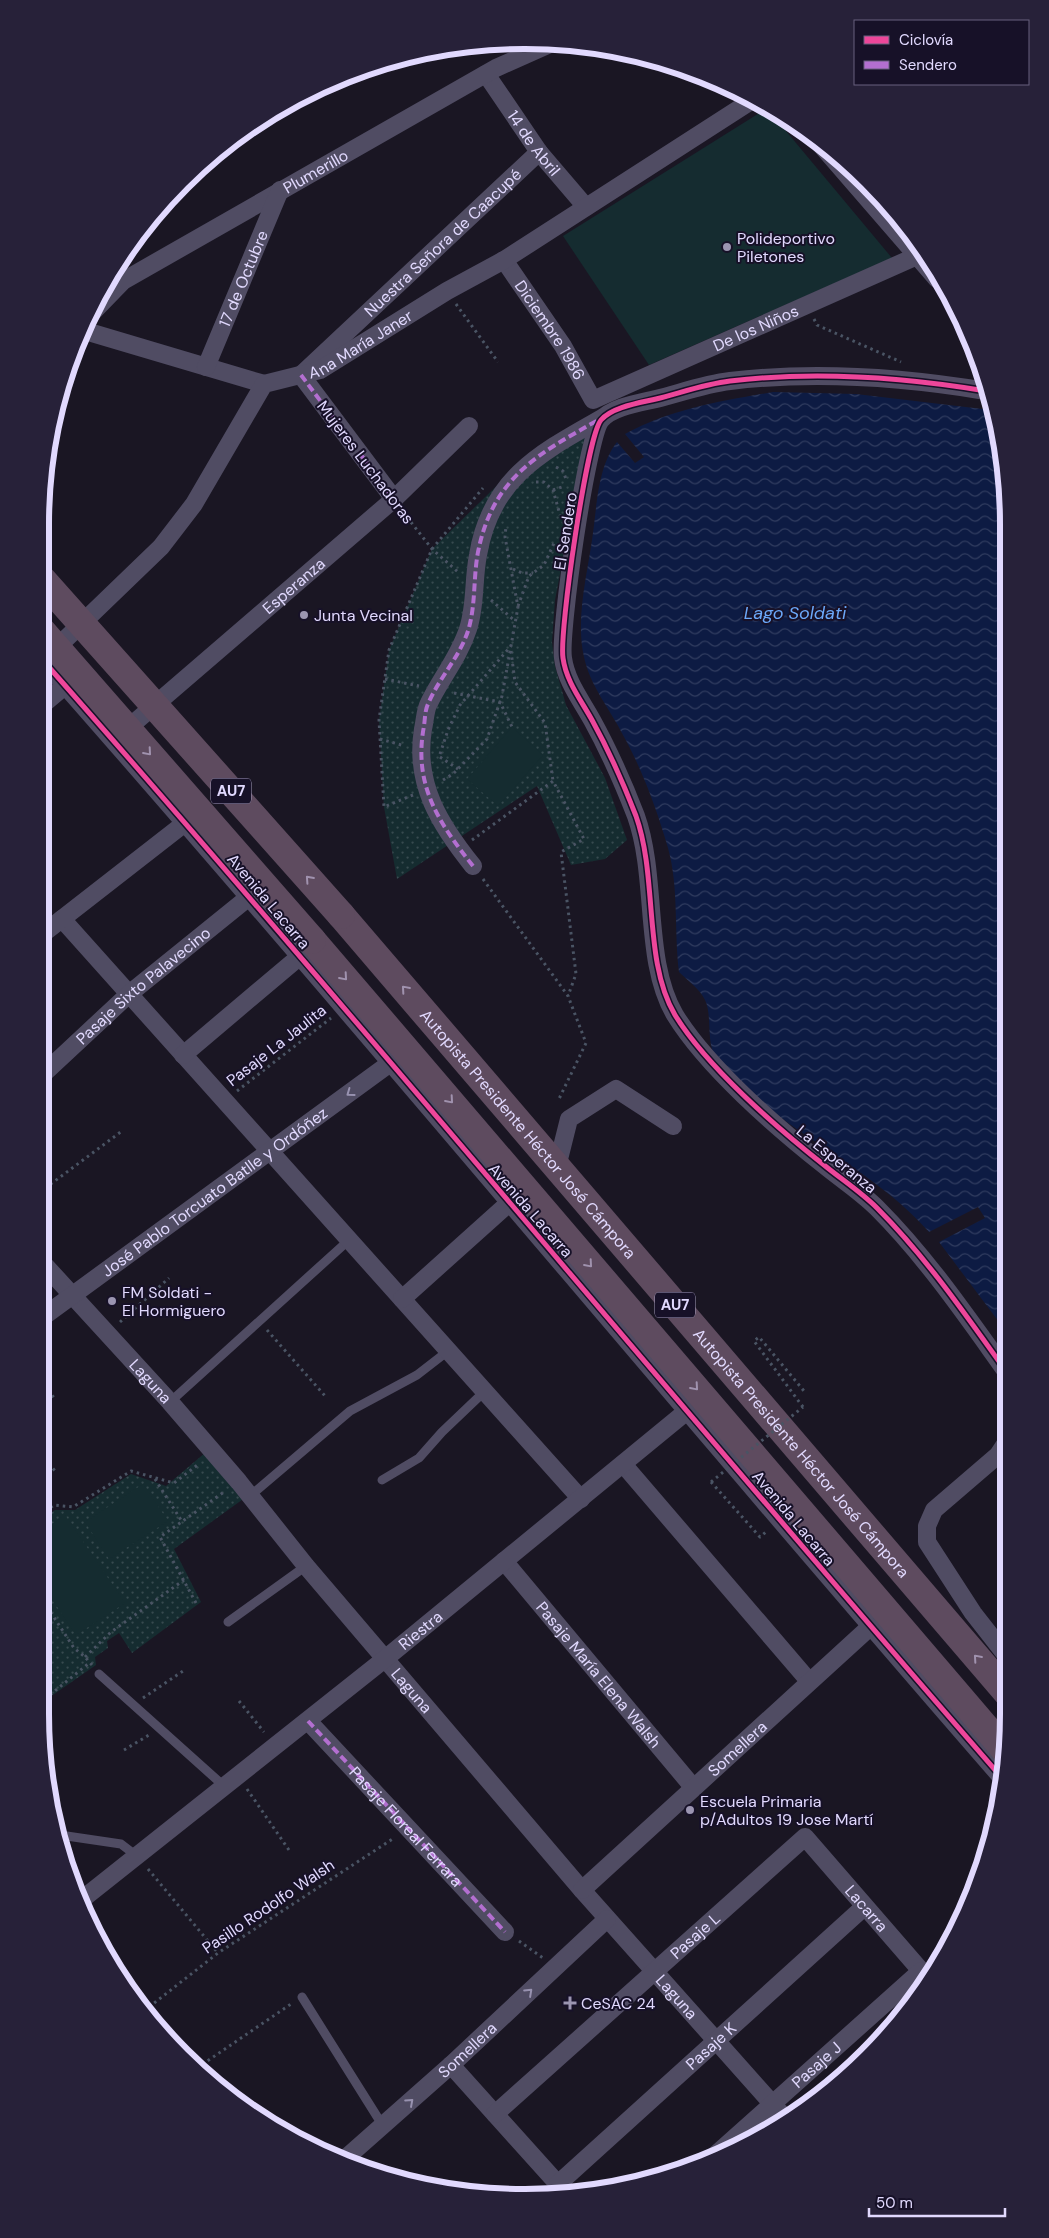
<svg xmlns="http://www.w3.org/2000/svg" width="1049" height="2238" viewBox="0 0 1049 2238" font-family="'DM Sans',sans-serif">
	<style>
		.park { fill: url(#park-dots) }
		.pitch { fill: #152c30 }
		.water { fill: url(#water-waves) }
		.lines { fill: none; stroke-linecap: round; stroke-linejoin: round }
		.path { stroke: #4a5464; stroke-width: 3; stroke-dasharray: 2.5 4; stroke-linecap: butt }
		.lane { stroke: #504c63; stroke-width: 9 }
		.street { stroke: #504c63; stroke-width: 18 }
		.highway { stroke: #5e4b5f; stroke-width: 28 }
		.path-bridge { stroke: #4a5464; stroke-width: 3; stroke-dasharray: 2.5 4; stroke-linecap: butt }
		.highway-bridge { stroke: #5e4b5f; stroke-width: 28 }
		.quiet { stroke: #b36fd0; stroke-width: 4; stroke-dasharray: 8 4; stroke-linecap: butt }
		.cycleway-casing { stroke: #171128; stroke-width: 8 }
		.cycleway { stroke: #ed469a; stroke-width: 5 }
		.oneway { stroke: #a092ae }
		.oneway2 { stroke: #9892b0 }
		.poi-dot { fill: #9b95b1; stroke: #171128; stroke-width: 2 }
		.labels { text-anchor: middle; stroke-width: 4; stroke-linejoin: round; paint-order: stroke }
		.shield { fill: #171128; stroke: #a49dbe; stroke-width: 1 }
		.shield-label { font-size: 15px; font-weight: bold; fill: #e1d9fe }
		.street-label { font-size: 16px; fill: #e1d9fe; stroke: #171128 }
		.poi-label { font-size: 16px; fill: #e1d9fe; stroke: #171128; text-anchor: start }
		.water-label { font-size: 18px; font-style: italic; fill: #6ba8fa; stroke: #171128 }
		.rim { fill: none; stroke: #e1d9fe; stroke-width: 6 }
	</style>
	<defs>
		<pattern id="park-dots" width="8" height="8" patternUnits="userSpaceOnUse" patternTransform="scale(1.25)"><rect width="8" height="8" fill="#152c30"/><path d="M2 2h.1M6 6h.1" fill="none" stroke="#374a4f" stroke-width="1.8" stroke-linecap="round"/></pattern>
		<pattern id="water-waves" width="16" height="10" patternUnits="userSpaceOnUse" patternTransform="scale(1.25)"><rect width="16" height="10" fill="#0d1b43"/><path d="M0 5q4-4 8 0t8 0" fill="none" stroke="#303c5f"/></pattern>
	</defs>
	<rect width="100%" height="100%" fill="#1a1623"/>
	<g class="park">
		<path d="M587,433l-32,167 -3,42 3,24 11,39 39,73 22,62 -22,19 -34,6 -34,-79 -140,93 -13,-72 -5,-87 10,-70 43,-101 90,-88z"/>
		<path d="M206,1452l40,45 -72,52 27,53 -69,51 -13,-20 -12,8 1,7 -13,9 1,8 -56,39v-184l15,-10h20l56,-36 35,12z"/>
	</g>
	<g class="pitch">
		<path d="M761,112l15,7 116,139 -243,107 -86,-129z"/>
		<path d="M512,727l31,28 -45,51 -31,-27z"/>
		<path d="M143,1484l25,37 -59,38 -24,-37z"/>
		<path d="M65,1515l60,88 -49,32 -36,-54v-49z"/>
	</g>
	<path class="water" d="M773,392l83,2 135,16 14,51 3,873 -69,-92 46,-24 -7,-11 -49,25c-61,-69 -154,-102 -212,-173 -12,-15 -4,-42 -12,-59 -5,-11 -18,-20 -26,-28 -5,-40 0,-85 -11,-124 -11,-38 -26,-79 -45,-113 -13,-26 -33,-49 -39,-78 -9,-39 4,-85 9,-124 4,-29 5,-67 24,-91l18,21 9,-6 -19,-23c46,-25 96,-33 148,-42z"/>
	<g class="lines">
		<g class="path">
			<path d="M456,304l42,58"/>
			<path d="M814,319l3,6 84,37"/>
			<path d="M556,467l7,4 3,8"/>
			<path d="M536,482h8l9,8 7,25"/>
			<path d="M553,490l12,-4"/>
			<path d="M403,512l29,37 26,23"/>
			<path d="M513,569l9,4h11"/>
			<path d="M491,600l24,21"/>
			<path d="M518,606l11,-30 15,-11 11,-24"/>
			<path d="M511,651l4,31 30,41 8,58"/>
			<path d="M385,679l34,7"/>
			<path d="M454,693l46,9 12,25"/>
			<path d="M380,739l25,7"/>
			<path d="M440,754l8,-24 12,-25 51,-59"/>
			<path d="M440,757l18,12"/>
			<path d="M443,780l10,-6 34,-35 15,-43 16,-89 -13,-70 1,-11"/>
			<path d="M413,795l-29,12 -5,-87 10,-70 43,-101 51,-61"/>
			<path d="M472,840l81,-59 31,58 -23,13 15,122 -8,22"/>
			<path d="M483,879l85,117 18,47 -28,58"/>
			<path d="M237,1091l94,-73"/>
			<path d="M40,1192l82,-61"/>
			<path d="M120,1322l49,-44"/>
			<path d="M267,1330l59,67"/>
			<path d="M40,1380l15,19"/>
			<path d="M803,1407l-49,-66 5,-4 45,54"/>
			<path d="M40,1454l16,18"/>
			<path d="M155,1479l26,41"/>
			<path d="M711,1482l49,55 6,-5 -2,-2"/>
			<path d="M40,1515l14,-10 19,2 58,-36 43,12 26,-20"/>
			<path d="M40,1596l34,52 11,9 7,8"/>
			<path d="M196,1603l-36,-66 64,-45"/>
			<path d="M85,1657l26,-25 73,-52"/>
			<path d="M143,1698l40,-27"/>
			<path d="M239,1701l25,31"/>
			<path d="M40,1703l48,-39"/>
			<path d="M124,1750l25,-15"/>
			<path d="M247,1789l44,64"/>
			<path d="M148,1869l70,84"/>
			<path d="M519,1941l24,17"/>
			<path d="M144,2011l74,-58 176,-115"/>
			<path d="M197,2068l94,-64"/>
		</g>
		<g class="lane">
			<path d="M170,1402l179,-162"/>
			<path d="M382,1480l37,-22 23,-26 43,-41"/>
			<path d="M250,1496l100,-85 67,-36 31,-24"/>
			<path d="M228,1622l78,-56"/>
			<path d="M99,1674l126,113"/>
			<path d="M60,1835l61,9 17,13"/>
			<path d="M302,1997l81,129"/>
		</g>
		<g class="street">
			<path id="s1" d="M486,74l53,78 47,55"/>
			<path d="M815,138l122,141"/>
			<path id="s2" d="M504,260l59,86 30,54 324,-144"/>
			<path id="s3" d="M90,315l33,-34 373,-213 56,-25"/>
			<path d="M82,330l182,54"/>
			<path id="s4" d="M206,367l74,-177"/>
			<path d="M986,391c-84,-14 -172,-20 -256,-10 -25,3 -50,12 -74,18 -17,4 -44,8 -55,21 -14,17 -42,212 -38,238 3,23 18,42 29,62 16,29 32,65 44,96 22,62 7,145 39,199 32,52 101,112 149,150 17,14 37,27 53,43 50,50 90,109 131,166"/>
			<path id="s5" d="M394,499l-93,-124 238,-223"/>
			<path id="s6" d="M49,655l112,-108 33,-43 70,-120 56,-14 127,-79 57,-31 247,-159"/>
			<path d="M40,657c326,370 639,750 963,1122"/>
			<path d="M40,707l26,-22"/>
			<path id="s7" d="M120,735l274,-236 75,-73"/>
			<path d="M473,866c-33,-41 -59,-82 -50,-137 2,-8 2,-19 6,-26 12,-25 30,-46 39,-74 8,-24 5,-49 10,-74 13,-77 62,-102 124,-137"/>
			<path d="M62,919l519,580"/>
			<path d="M40,936l145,-113"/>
			<path d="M183,1055l116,-98"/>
			<path id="s8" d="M40,1077l89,-83 120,-97"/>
			<path d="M557,1167l12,-48 47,-30 57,37"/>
			<path id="s9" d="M40,1260l130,142 69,80 67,84 276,324 203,228"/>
			<path d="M402,1299l107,-96"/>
			<path id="s10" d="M40,1319l349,-255"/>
			<path d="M1008,1440l-10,15 -64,55 -7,16v16l46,71 36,46"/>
			<path d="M623,1464l186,217"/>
			<path id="s11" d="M504,1561l189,226"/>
			<path d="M308,1721l197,211"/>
			<path id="s12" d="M582,1890l288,-263"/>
			<path id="s13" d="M80,1901l306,-243 301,-247"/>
			<path d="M451,2065l115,128"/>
			<path id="s14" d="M495,2114l310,-277 124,143"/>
			<path id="s15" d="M347,2157l104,-92 156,-146"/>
			<path id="s16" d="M712,2158l209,-187"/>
			<path id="s17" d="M558,2184l306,-277"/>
		</g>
		<g class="highway">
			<path id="s18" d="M341,915l668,780"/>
			<path d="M312,940l693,810"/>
		</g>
		<path class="path-bridge" d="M711,1482l92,-75"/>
		<g class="highway-bridge">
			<path d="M40,577l301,338"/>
			<path d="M40,629l272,311"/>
		</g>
		<g class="quiet">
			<path d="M301,375l93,124"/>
			<path d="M473,866c-35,-44 -60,-82 -49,-140 1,-7 1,-16 4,-22 11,-26 31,-46 40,-73 8,-26 5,-52 10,-79 15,-75 60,-98 122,-133"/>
			<path id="s19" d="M308,1721l197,211"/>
		</g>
		<defs>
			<g id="cycleway">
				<path d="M986,391c-84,-14 -172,-20 -256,-10 -25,3 -50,12 -74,18 -17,4 -44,8 -55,21 -14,17 -42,212 -38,238 3,23 18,42 29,62 16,29 32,65 44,96 22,62 7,145 39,199 32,52 101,112 149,150 17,14 37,27 53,43 50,50 90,109 131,166"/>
				<path d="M40,657c326,370 639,750 963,1122"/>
			</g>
		</defs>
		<use href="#cycleway" class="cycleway-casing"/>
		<use href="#cycleway" class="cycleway"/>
	</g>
	<defs><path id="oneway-chevron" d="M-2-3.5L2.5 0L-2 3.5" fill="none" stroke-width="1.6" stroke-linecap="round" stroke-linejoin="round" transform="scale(1.25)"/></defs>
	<g class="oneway">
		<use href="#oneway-chevron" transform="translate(148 752) rotate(49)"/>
		<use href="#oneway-chevron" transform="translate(309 879) rotate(-132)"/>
		<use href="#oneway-chevron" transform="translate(344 977) rotate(49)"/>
		<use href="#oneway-chevron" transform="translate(405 989) rotate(-131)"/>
		<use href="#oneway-chevron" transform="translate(450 1100) rotate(49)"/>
		<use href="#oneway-chevron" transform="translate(589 1264) rotate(49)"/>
		<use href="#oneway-chevron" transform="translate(695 1387) rotate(49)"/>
		<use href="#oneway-chevron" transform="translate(977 1658) rotate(-131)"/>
	</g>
	<g class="oneway2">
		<use href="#oneway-chevron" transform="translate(350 1093) rotate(144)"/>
		<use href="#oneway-chevron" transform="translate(529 1992) rotate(-43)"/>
		<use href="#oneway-chevron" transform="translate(410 2102) rotate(-42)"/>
	</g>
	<g class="poi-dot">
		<circle cx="727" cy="247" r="5"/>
		<circle cx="304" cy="615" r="5"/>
		<circle cx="112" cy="1301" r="5"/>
		<circle cx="690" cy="1810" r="5"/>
		<path d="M567.5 1995.5h5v5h5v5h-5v5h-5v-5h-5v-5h5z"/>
	</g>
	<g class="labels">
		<g class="shield">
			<rect x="211" y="778.5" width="40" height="25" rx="4"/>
			<rect x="655" y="1292.5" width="40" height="25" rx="4"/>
		</g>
		<g class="shield-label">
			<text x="231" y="796">AU7</text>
			<text x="675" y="1310">AU7</text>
		</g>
		<g class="street-label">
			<text dy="6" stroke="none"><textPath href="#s1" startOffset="84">14 de Abril</textPath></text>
			<text dy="6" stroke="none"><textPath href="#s3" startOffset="269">Plumerillo</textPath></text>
			<text dy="6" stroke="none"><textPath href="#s5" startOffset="349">Nuestra Señora de Caacupé</textPath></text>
			<text dy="6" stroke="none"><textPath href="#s4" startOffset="96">17 de Octubre</textPath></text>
			<text dy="6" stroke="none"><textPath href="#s2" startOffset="344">De los Niños</textPath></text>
			<text dy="6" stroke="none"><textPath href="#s2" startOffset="84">Diciembre 1986</textPath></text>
			<text dy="6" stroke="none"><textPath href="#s6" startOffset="454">Ana María Janer</textPath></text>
			<text transform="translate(366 462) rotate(53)" y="6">Mujeres Luchadoras</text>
			<text transform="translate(565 531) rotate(-81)" y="6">El Sendero</text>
			<text dy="6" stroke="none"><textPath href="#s7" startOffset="229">Esperanza</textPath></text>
			<text transform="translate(269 901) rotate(50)" y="6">Avenida Lacarra</text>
			<text dy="6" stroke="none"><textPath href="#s8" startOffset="138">Pasaje Sixto Palavecino</textPath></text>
			<text transform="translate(276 1045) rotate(-38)" y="6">Pasaje La Jaulita</text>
			<text dy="6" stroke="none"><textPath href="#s18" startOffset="288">Autopista Presidente Héctor José Cámpora</textPath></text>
			<text transform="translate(837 1159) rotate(39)" y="6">La Esperanza</text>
			<text dy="6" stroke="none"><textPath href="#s10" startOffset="216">José Pablo Torcuato Batlle y Ordóñez</textPath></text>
			<text transform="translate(531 1210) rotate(49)" y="6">Avenida Lacarra</text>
			<text dy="6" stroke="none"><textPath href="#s9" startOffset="164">Laguna</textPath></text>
			<text dy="6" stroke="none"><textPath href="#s18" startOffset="708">Autopista Presidente Héctor José Cámpora</textPath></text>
			<text transform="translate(794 1518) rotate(50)" y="6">Avenida Lacarra</text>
			<text dy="6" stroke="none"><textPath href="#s13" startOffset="435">Riestra</textPath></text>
			<text dy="6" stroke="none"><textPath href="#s11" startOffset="148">Pasaje María Elena Walsh</textPath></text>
			<text dy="6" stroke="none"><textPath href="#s9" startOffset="569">Laguna</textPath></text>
			<text dy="6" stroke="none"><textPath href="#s12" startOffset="210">Somellera</textPath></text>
			<text dy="6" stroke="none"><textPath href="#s19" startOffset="144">Pasaje Floreal Ferrara</textPath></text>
			<text transform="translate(268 1906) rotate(-34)" y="6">Pasillo Rodolfo Walsh</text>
			<text dy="6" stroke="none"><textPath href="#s14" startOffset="510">Lacarra</textPath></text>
			<text dy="6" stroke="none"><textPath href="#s14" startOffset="268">Pasaje L</textPath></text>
			<text dy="6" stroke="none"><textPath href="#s9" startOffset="974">Laguna</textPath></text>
			<text dy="6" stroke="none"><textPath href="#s17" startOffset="206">Pasaje K</textPath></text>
			<text dy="6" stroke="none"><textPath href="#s15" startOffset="161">Somellera</textPath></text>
			<text dy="6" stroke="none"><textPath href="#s16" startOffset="140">Pasaje J</textPath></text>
		</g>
		<g class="poi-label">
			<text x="737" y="244">Polideportivo<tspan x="737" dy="18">Piletones</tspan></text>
			<text x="314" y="621">Junta Vecinal</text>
			<text x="122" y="1298">FM Soldati -<tspan x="122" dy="18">El Hormiguero</tspan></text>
			<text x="700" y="1807">Escuela Primaria<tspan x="700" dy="18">p/Adultos 19 Jose Martí</tspan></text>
			<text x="581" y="2009">CeSAC 24</text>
		</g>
		<g class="water-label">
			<text x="795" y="619">Lago Soldati</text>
		</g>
	</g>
	<path d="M0 0H1049V2238H0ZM524 49H525A475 475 0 0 1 1000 524V1714A475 475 0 0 1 525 2189H524A475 475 0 0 1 49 1714V524A475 475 0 0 1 524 49Z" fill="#272139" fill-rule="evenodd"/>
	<path class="rim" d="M524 49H525A475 475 0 0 1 1000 524V1714A475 475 0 0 1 525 2189H524A475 475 0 0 1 49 1714V524A475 475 0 0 1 524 49Z"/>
	<rect x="854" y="20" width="175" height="65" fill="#171128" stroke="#68617e"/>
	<rect x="864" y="36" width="25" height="8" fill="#ed469a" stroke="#68617e"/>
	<text x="899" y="45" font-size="15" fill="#e1d9fe">Ciclovía</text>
	<rect x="864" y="61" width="25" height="8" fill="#b36fd0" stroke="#68617e"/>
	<text x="899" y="70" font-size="15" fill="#e1d9fe">Sendero</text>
	<path d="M869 2208v8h136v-8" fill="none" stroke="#e1d9fe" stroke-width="2.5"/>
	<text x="876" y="2208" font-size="15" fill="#e1d9fe" stroke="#171128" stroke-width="4" paint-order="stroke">50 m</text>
</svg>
